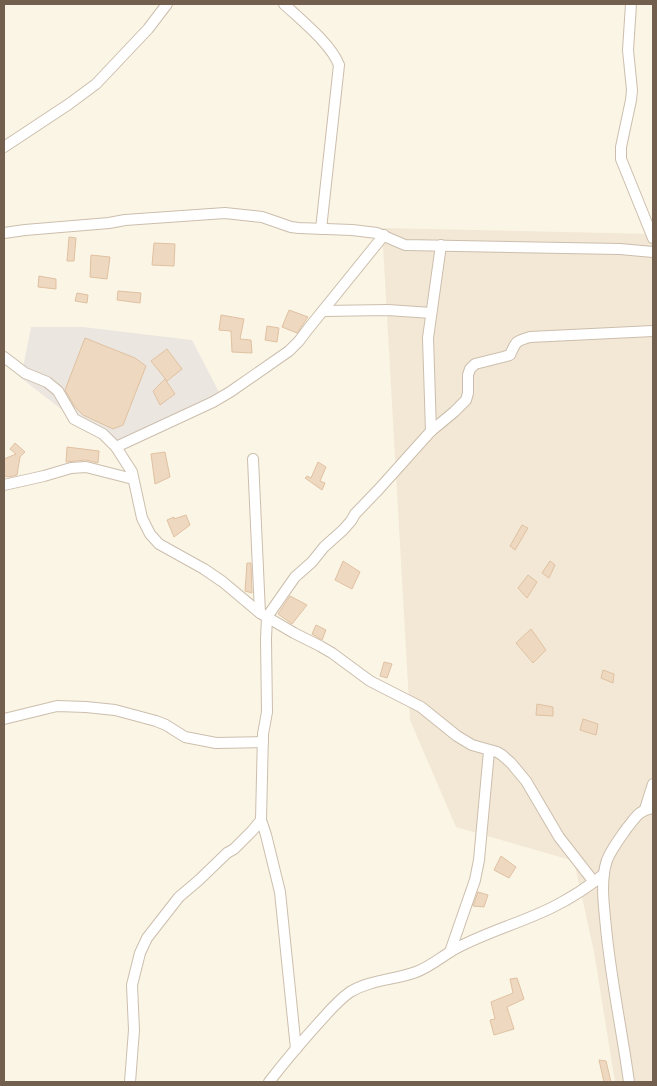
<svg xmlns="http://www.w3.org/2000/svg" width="657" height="1086" viewBox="0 0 657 1086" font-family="'Fira Sans Condensed',sans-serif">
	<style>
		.residential { fill: #f2e8d5 }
		.industrial { fill: #ebe7e0 }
		.building { fill: #eed8c0; stroke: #e0c1a1 }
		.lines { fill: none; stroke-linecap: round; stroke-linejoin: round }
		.minor-casing { stroke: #ccbead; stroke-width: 12 }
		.minor { stroke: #fff; stroke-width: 10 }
	</style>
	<rect width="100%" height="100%" fill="#fbf5e6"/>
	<path class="residential" d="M382,228l271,6v848h-38l-21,-130 -20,-91 -118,-34 -46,-107z"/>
	<path class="industrial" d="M31,327h52l109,13 28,54 -105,47 -41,-22 -53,-41z"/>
	<g class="building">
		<path d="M69,237l7,1 -2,23h-7z"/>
		<path d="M154,243l21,1 -1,22 -22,-1z"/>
		<path d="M91,255l19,2 -3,22 -17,-2z"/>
		<path d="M39,276l17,3v10l-18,-2z"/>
		<path d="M118,291l23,2 -1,10 -23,-3z"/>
		<path d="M77,293l11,2 -1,8 -12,-2z"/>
		<path d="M289,310l19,7 -11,16 -15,-6z"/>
		<path d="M221,315l23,4 -4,20 11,1 1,13 -20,-1 -1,-21 -12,-1z"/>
		<path d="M267,326l12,2 -2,14 -12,-2z"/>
		<path d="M85,338l50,20 11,8 -23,59 -10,4 -30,-14 -8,-8 -10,-17z"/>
		<path d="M167,349l15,20 -15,12 -16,-20z"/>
		<path d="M165,379l10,15 -15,11 -7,-14z"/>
		<path d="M15,443l10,9 -5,5 -3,18 -8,2 -5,-1v-17l12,-5 -6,-5z"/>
		<path d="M67,447l32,4 -1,12 -12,-3 -20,2z"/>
		<path d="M165,452l5,25 -15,7 -4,-30z"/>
		<path d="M318,462l8,5 -6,14 5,2 -3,7 -17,-12 2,-2 4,2z"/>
		<path d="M186,515l4,10 -16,12 -7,-17 7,-3v2z"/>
		<path d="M522,525l6,3 -13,22 -5,-4z"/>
		<path d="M343,561l17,11 -8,17 -17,-9z"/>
		<path d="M550,561l5,4 -6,13 -7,-5z"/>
		<path d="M247,563h4l1,30 -7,-2z"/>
		<path d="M528,575l9,7 -10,16 -9,-10z"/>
		<path d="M290,596l17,9 -15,19 -14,-10z"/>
		<path d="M316,625l10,5 -4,10 -10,-6z"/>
		<path d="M531,629l15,21 -13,13 -17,-20z"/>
		<path d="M384,662l8,2 -5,14 -7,-2z"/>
		<path d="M603,670l11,4 -1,9 -12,-5z"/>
		<path d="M537,704l16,3v9l-17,-1z"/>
		<path d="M583,719l15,5 -2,11 -16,-5z"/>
		<path d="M501,856l15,11 -7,11 -15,-8z"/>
		<path d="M478,892l10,3 -4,12 -11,-1z"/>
		<path d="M517,978l7,21 -17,8 7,22 -20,6 -4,-15 5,-1 -4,-17 22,-9 -3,-14z"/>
		<path d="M599,1060l7,1 5,21h-7z"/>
	</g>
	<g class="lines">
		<defs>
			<g id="minor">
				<path d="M284,4c17,16 47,40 55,61l-18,164"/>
				<path d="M631,4l-3,46 4,40 -1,10 -10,47v12l32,79"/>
				<path d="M4,147l65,-43 27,-20 52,-55 19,-25"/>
				<path d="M4,233l21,-3 84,-7 16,-3 100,-7 37,4 29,10 8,1 53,2 25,3 28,12 215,4 33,3"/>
				<path d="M323,311l65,-1 43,3"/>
				<path d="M4,357l21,16 22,9 11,9 16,28 29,15 13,13 16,25 10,46 8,16 9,10 45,25 19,13 37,31 34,20 26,13 12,7 38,28 51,26 36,29 15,9 25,7 5,3 9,8 15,18 33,56 35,45"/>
				<path d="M431,431l-3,-93 13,-93"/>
				<path d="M116,447l97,-45 17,-10 59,-41 10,-10 9,-12 76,-94"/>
				<path d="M253,459l7,154"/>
				<path d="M4,485l40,-9 27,-8 15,-1 47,12"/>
				<path d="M4,719l53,-13 29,1 29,3 41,11 10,4 19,12 31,6 47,-1"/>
				<path d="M645,809l8,-25"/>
				<path d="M450,952l25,-72 4,-20 10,-109"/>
				<path d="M296,1049l-16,-157 -14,-57 -5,-15 2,-86 4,-22 -1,-73 1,-22 28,-40 17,-15 12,-15 19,-17 8,-9 4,-7 24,-25 52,-58 23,-19 12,-12 2,-7v-18l2,-6 5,-5 28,-7 7,-2c6,-14 6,-14 20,-18l123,-6"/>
				<path d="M130,1082l4,-52 -2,-45 8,-32 7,-15 32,-41 20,-17 28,-27 7,-4 18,-18 9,-11"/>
				<path d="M269,1082c17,-22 35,-43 54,-64 8,-9 17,-19 27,-26 20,-12 44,-12 66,-20 14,-5 25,-15 39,-23 31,-17 66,-26 98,-42 18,-9 35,-20 51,-33"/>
				<path d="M629,1082c-7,-51 -18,-102 -23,-154 -2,-22 -6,-47 1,-68 5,-12 13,-22 20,-32 9,-11 12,-18 26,-20"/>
			</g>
		</defs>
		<use href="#minor" class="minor-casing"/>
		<use href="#minor" class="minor"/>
	</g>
	<rect width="657" height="1086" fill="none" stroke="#725f4d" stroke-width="10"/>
</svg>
